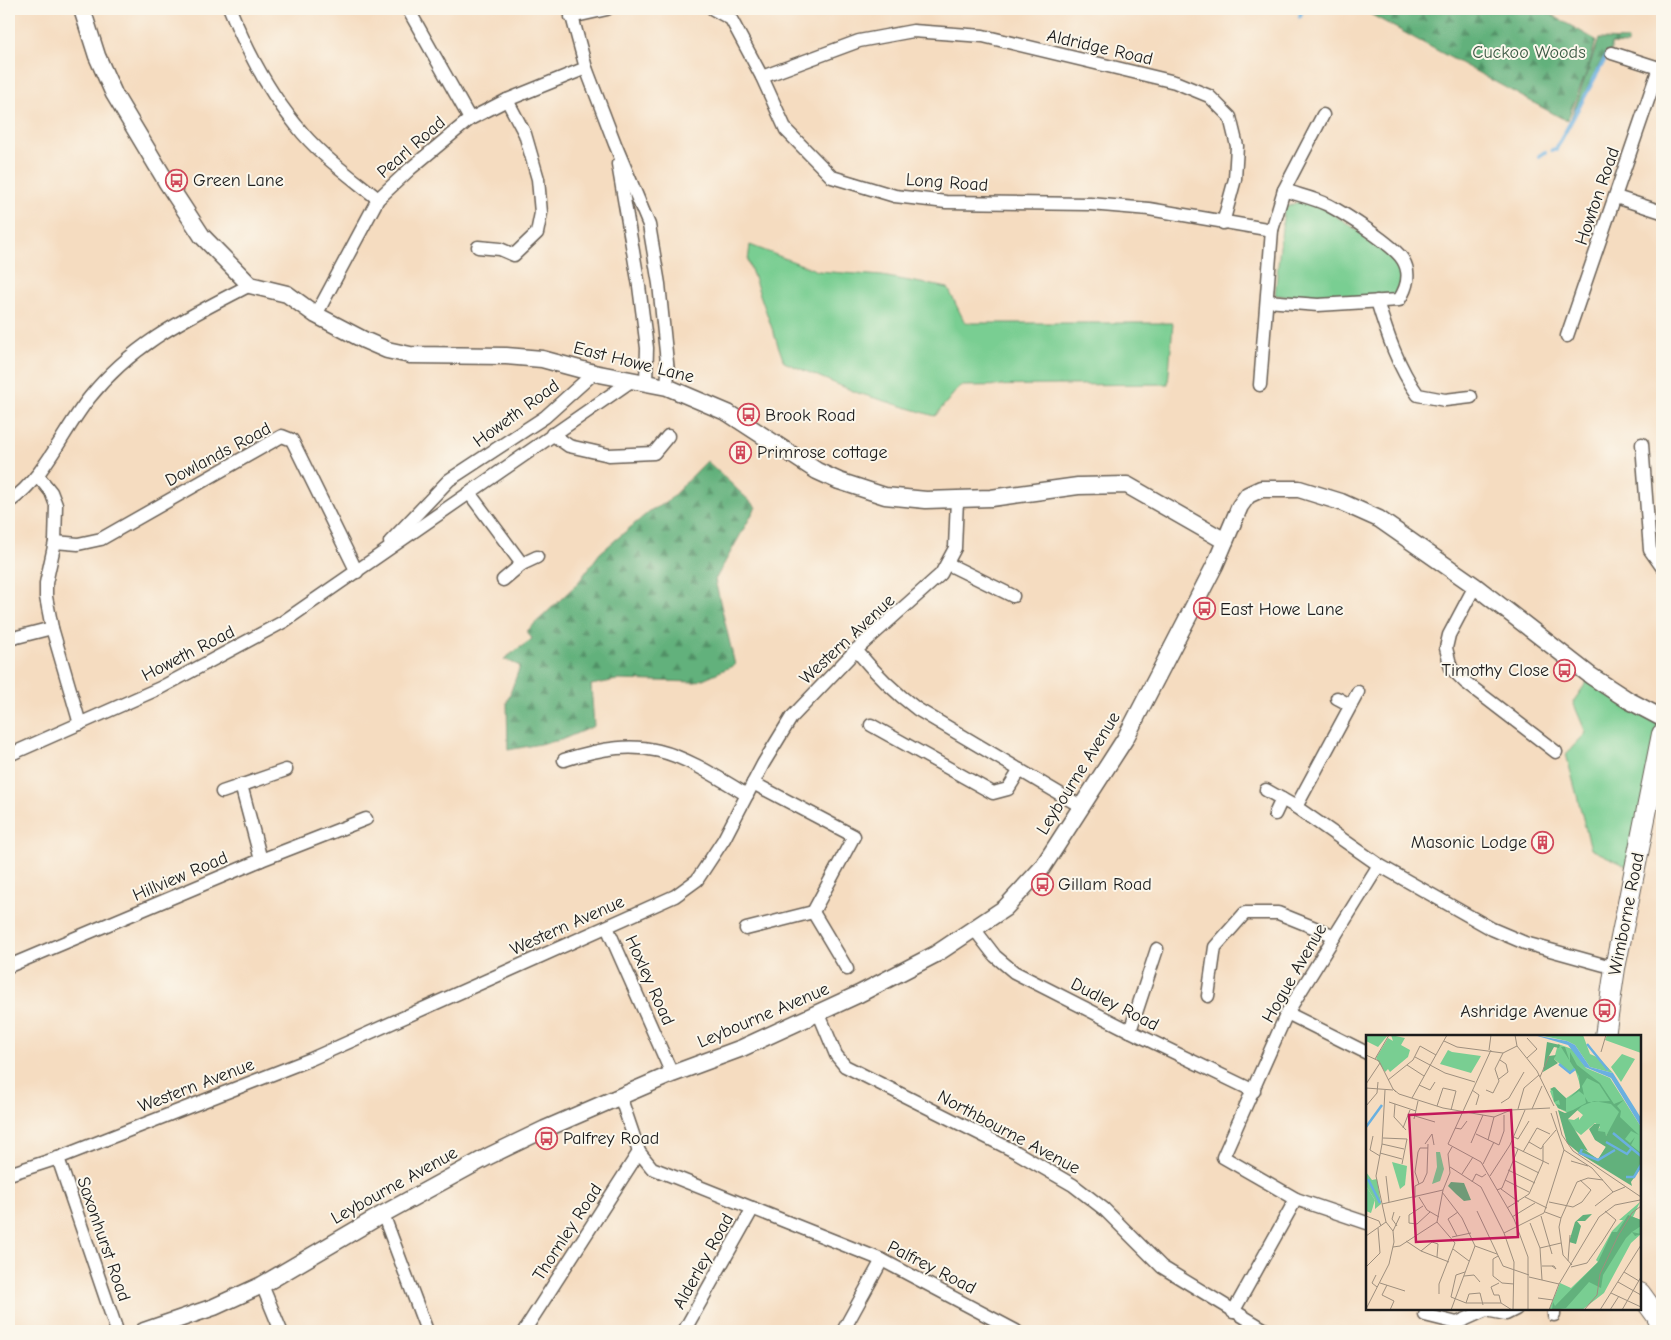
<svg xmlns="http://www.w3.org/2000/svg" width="1671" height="1340" viewBox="0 0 1671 1340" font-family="'Comic Neue',sans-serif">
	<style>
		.green { fill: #79ce92; stroke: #4a7557 }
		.forest { fill: url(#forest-firs); stroke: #3f664c }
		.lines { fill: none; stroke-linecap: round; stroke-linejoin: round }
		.stream { stroke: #6ab0e0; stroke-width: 4 }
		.minor-casing { stroke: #685f55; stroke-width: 15 }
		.tertiary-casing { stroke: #685f55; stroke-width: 19 }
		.primary-casing { stroke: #685f55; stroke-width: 22 }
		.minor { stroke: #fff; stroke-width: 12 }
		.tertiary { stroke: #fff; stroke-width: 16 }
		.primary { stroke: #fff; stroke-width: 20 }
		.labels { text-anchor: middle; stroke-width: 4; stroke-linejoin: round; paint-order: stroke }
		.street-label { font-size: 18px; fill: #1c1c1c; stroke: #fbf7ec }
		.park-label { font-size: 18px; fill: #3d5a45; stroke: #fbf7ec }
		.poi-label { font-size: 18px; fill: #1c1c1c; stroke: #fbf7ec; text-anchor: start }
		.inset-river { fill: none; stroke: #6ab0e0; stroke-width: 2.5 }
		.inset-road { fill: none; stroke: #9e8f7e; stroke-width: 1 }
		.view { fill: #c2185b; fill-opacity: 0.15; stroke: #c2185b; stroke-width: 2.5 }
		.inset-edge { fill: none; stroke: #1c1c1c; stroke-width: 2.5 }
	</style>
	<defs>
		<pattern id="forest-firs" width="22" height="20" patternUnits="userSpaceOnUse" patternTransform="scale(1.25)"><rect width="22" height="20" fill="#62b17c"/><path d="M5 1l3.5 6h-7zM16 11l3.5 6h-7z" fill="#508f65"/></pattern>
	</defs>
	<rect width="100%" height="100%" fill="#fbf7ec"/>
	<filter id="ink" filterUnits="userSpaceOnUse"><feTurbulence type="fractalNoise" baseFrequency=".02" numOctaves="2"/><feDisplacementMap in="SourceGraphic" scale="10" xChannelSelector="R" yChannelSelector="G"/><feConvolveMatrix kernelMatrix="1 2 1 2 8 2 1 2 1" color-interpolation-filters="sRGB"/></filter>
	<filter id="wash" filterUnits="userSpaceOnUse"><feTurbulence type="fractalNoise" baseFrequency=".0096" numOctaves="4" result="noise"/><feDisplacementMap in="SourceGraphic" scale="20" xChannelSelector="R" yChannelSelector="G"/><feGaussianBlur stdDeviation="1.12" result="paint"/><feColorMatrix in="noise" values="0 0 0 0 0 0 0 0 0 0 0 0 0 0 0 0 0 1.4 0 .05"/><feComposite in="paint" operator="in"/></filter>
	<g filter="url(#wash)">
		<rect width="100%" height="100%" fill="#f5dcc0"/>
		<g class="green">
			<path d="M1298,202l26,6 68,45c10,10 10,23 9,37l-6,6 -79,4 -41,-5 9,-87z"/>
			<path d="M750,245l68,26 64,5 66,12 17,35h208l-5,61 -208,2 -25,30 -77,-23 -74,-31 -36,-101z"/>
			<path d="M1591,676l71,42 -27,152 -44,-21 -25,-95 20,-21 -13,-31z"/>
		</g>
		<g class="forest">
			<path d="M1373,9h168l55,31 -7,26 -22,55 -197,-107z"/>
			<path d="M1599,39l29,1v5l-17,-1v8h-5l-37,71z"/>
			<path d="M707,461l49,46 -41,73 20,85 -39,17 -79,-2 -26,5 3,41 -33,14 -53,10 -1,-48 13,-36 -16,-7 28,-20 -5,-8 50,-47 23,-31 51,-43 15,-7z"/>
		</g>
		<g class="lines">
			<g class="stream">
				<path d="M1300,16l2,-7"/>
				<path d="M1552,150l4,-1 51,-94"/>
				<path d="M1539,156l6,-4"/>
			</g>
		</g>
	</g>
	<g filter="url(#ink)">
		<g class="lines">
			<defs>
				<g id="minor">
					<path d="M230,9c16,40 39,83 66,116 22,29 54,51 82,74"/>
					<path d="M408,9l62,110"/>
					<path d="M570,9l16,59 29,76 34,81 10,59 9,88 -1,15"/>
					<path d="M713,9l18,10 31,58 24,53 46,47 63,19 51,6 144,2 59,5 123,21"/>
					<path d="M571,17l36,-8"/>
					<path d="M1612,53l50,16"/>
					<path d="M762,77l97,-36 54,-10 70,5 192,46 34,14 21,21 7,29 -2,33 -12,44"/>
					<path d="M618,164l21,122 8,62 -1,35"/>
					<path d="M1616,197l46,15"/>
					<path d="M478,247l22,2 14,6 23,-22 4,-20 -3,-34 -13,-45 -18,-34"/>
					<path d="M1267,301l51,4 81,-5c8,-12 12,-27 4,-40 -9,-15 -58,-46 -75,-55 -14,-7 -30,-10 -44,-15"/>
					<path d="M1377,301c10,33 21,66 41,94l27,5 26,-3"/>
					<path d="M316,315l62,-116 32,-30 60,-50 37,-19 79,-32"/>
					<path d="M1567,336l92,-268"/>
					<path d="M1260,385l12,-155 12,-40 39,-75"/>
					<path d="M552,434l17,12 40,9 45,-2 14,-17"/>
					<path d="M1642,444l8,106 12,17"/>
					<path d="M38,476l13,16 5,13 -1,37 -9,41v14l6,31 28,96"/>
					<path d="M470,494l52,70 15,-7"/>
					<path d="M9,502c37,-26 53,-70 81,-105 44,-55 99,-80 160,-112"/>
					<path d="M55,542l23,2 23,-5 181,-103 10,4 65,132"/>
					<path d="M390,542l59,-62 96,-63 49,-44"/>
					<path d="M948,564l65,32"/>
					<path d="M503,580l19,-16"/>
					<path d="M1475,586l-26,49 -3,13 5,20 14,14 91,70"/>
					<path d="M9,639l43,-11"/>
					<path d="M856,650c19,23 37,41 61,59l165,98"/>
					<path d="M1337,698l13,7"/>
					<path d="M871,725l122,68 15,-4 12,-19"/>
					<path d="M9,755l151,-67 123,-66 348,-241"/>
					<path d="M564,760c84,-27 112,-8 183,35"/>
					<path d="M753,783l101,53 -41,76 34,57"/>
					<path d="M241,785l20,75"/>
					<path d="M1266,790l30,17 83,58 113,64 33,14 90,25"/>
					<path d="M222,792l64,-22"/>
					<path d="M1296,807l62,-115"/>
					<path d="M1275,814l7,-15"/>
					<path d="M607,927l65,147"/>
					<path d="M746,929l67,-17"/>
					<path d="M975,930l20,26 19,16 116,59 124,60"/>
					<path d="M9,966l252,-106 105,-41"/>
					<path d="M1208,996l7,-49 30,-34h33l57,23"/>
					<path d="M1287,1013l80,40"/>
					<path d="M819,1014l17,41 9,11 171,86 57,33 31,24 58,58 105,64"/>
					<path d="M1130,1031l27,-82"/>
					<path d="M620,1096l19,56 13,16 230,92 134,71"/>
					<path d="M58,1158l59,173"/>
					<path d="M9,1174l49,-16 253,-99 364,-163 22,-16 27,-41 39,-75 28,-46 65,-68 85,-76 14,-26 2,-49"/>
					<path d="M383,1214l44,117"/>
					<path d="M1367,1223l-71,-24 -73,-42 64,-144 92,-148"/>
					<path d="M262,1285l19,46"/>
					<path d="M1233,1312l63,-113"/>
					<path d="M1425,1315l32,8 29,-13 20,4 10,-5"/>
					<path d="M1554,1315v-6"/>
					<path d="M524,1331l115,-179"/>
					<path d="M684,1331l69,-123"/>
					<path d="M843,1331l39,-71"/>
				</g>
				<g id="tertiary">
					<path d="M82,9l15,47 17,38 52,87 36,55 48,49 37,9 29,21 48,25 23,10 23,5 96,1 36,3 52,14 73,14 61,26 89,58 22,10 46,15 41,4 31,-1 34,-1 87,-12 49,-1 98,56"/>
					<path d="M144,1331l70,-24 48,-22 121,-71 106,-58 56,-27 127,-55 70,-26 117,-54 77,-40 69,-46 37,-40 83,-129 90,-174 25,-59 8,-11 13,-6h38l42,13 38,17 96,67 116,90 37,24 34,18"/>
				</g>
				<g id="primary">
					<path d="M1605,1036l10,-68 47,-234"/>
					<path d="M1640,1293l16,22 6,12"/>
				</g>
			</defs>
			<use href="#minor" class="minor-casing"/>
			<use href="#tertiary" class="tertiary-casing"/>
			<use href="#primary" class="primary-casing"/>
			<use href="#minor" class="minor"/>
			<use href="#tertiary" class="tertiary"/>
			<use href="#primary" class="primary"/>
		</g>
	</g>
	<defs>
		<symbol id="bus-ring" viewBox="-11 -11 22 22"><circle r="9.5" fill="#fbf7ec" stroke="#d1495b" stroke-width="1.5"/><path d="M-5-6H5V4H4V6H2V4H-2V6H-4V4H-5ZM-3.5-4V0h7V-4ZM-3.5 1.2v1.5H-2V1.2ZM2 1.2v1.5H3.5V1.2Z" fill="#d1495b"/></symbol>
		<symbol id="building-ring" viewBox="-11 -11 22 22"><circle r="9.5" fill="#fbf7ec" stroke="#d1495b" stroke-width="1.5"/><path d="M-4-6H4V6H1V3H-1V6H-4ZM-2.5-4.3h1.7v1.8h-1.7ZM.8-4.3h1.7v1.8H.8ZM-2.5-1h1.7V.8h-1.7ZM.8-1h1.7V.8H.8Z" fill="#d1495b"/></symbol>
	</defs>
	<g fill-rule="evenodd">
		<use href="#bus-ring" x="164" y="168" width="25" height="25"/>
		<use href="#bus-ring" x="736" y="402" width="25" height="25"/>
		<use href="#building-ring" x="728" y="440" width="25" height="25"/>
		<use href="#bus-ring" x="1192" y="596" width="25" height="25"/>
		<use href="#bus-ring" x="1552" y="658" width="25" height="25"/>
		<use href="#building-ring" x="1530" y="830" width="25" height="25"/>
		<use href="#bus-ring" x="1030" y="872" width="25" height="25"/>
		<use href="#bus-ring" x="1592" y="998" width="25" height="25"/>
		<use href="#bus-ring" x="534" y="1126" width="25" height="25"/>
	</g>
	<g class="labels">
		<g class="street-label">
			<text transform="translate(1100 47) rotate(13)" y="6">Aldridge Road</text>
			<text transform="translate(411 147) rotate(-41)" y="6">Pearl Road</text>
			<text transform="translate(947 182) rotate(4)" y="6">Long Road</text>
			<text transform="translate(1597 196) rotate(-71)" y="6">Howton Road</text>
			<text transform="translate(634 362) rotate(14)" y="6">East Howe Lane</text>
			<text transform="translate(516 413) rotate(-36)" y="6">Howeth Road</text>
			<text transform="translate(218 454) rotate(-28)" y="6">Dowlands Road</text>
			<text transform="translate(847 639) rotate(-43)" y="6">Western Avenue</text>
			<text transform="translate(188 653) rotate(-27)" y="6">Howeth Road</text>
			<text transform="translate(1078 773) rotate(-58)" y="6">Leybourne Avenue</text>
			<text transform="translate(180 876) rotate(-23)" y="6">Hillview Road</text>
			<text transform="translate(1626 914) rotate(-79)" y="6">Wimborne Road</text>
			<text transform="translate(567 925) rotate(-24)" y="6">Western Avenue</text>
			<text transform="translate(1294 973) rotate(-60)" y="6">Hogue Avenue</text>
			<text transform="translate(650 980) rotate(66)" y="6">Hoxley Road</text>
			<text transform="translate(1115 1004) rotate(27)" y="6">Dudley Road</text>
			<text transform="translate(763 1015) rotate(-23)" y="6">Leybourne Avenue</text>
			<text transform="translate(196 1085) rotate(-21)" y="6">Western Avenue</text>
			<text transform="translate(1009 1132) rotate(28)" y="6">Northbourne Avenue</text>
			<text transform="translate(394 1185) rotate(-29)" y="6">Leybourne Avenue</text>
			<text transform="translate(567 1232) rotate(-57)" y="6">Thornley Road</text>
			<text transform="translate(104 1239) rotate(71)" y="6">Saxonhurst Road</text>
			<text transform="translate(703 1261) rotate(-61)" y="6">Alderley Road</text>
			<text transform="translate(932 1267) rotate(27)" y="6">Palfrey Road</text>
		</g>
		<g class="park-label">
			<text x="1529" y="58">Cuckoo Woods</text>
		</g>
		<g class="poi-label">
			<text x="193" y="186">Green Lane</text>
			<text x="765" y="421">Brook Road</text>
			<text x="757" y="458">Primrose cottage</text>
			<text x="1220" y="615">East Howe Lane</text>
			<text x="1549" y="676" text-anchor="end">Timothy Close</text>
			<text x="1527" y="848" text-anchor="end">Masonic Lodge</text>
			<text x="1058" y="890">Gillam Road</text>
			<text x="1588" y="1017" text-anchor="end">Ashridge Avenue</text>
			<text x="563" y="1144">Palfrey Road</text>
		</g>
	</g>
	<g transform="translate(1366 1035)">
		<rect width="275" height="275" fill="#f5dcc0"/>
		<path d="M0,0h22l-10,12 -12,-6zM25,0l14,3 -4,7 9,5 -2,7 -18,15 -2,-3 -3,3 -9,-14 12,-20 5,3zM173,0h44l7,19 9,4 14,15 -23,-6 -15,-22 -8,-4zM241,0h34v18l-36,-13zM192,9l14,5 14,19 24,10 31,49v39l-8,13 -43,-21 -10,-12 18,14 14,-24 5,-16 -11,16 -9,-5 3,-4 -5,-4 -14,12 -9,-7 -4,-9 6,1 5,-3v3l4,-5 -6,-5 -7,4 -12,-6 -4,-6 -4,-11 5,-4 10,12 16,-11 -6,-19 -5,3 -16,-13zM82,15l4,2 29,4 -10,17 -31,-9zM256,19l13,5 -14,23 -10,-15zM70,117h4l4,17 -4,12 -8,3 5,-17zM0,137l6,8 5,-1 4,25 -6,5v-9l-9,-14zM274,167l-7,15 8,3v14l-10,9 -27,50 -22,17h-33l11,-27 11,5 27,-26 -2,-2 16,-29 11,-11h-4z" fill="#79ce92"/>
		<path d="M181,7l13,3 -1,3 -5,-1 -5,9 7,-1 -2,4 4,4 -15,9zM195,12h4l5,15v-10l7,13 23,18 14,21 10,-4 -7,6 4,5 -1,6 19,18 -8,-4 -6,8 5,4 5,-6 -4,8 10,8v15l-10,14 1,4 -52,-32 -13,-11 -9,-33 7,3 8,-3 13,-7 -1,-6 3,5 22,-1 -11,-17 -12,-6 -5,8 2,9 -5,-4 -11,8 12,-11 -1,-12zM228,66l17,3 8,8 -13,24 -1,-4 -7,-1 2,-7h-6l-5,5 6,11 11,7 -8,12 -15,-10 5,2 -20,-32 14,-13zM188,52l12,11v13l-8,-3 -2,-4 4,1 -1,-5 -5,2 -1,-11 -3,-2zM85,147l13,1 7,17 -7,1 -8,-7 -8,-8zM226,179l-7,7h-8l4,5 -5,18 -7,-2 6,-20 8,-7zM262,180l13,5v6l-9,6 9,2 -6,2 -3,-4 -6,6 -23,37 -2,13 -12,-6 -23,26 -14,2 1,-8 2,4 43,-44 14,-30h5z" fill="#62b17c" fill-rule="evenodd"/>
		<path d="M0,151l9,14 -4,13 -5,-2z" fill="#79ce92"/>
		<path d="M26,127l15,4 -2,19 -5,4z" fill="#79ce92"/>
		<path d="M168,0l33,6 8,4 15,22 23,6 28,45v9l-30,-49 -26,-11 -17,-22z" fill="#6ab0e0"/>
		<path class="inset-river" d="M221,9l21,26M193,29l11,9 5,-4M0,92l16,-22M247,98l28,23M240,107l21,12 4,-5M216,114l-2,4 18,7 17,-10M260,142h8l7,-12M2,144l12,24"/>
		<path class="inset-road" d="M149,0l2,11 20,25 17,35M78,6l13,6 46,6 14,-7M123,15l2,-15M125,15l-43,94 33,18 33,57 14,38v53M235,17l5,-17M0,20l13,6 14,28M49,22l30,16 30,9M161,23l10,-9 -10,-11M9,24l14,-24M41,30l17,11M174,42l9,-21M133,44l9,-7 -2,-8 -6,-4M22,45l25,-20 7,-14 16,9M0,49l14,-21M53,50l11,5 5,-8M0,53l27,2M106,55l7,5 -3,10M120,55l7,3 6,-12 -4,-12 8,-16M30,57l-3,-3 6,5 44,14 51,9 17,-7 39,-2M46,63l35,-63M23,67l27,9M135,68l8,-5 15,-26M29,69l-1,13 12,13M0,71l11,-13 1,-11M71,71l6,-18 13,3 -5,19M152,74l6,-21 15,-13M166,74l10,-23M190,76l6,24 11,16 68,46M185,78l13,37 28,18 21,24 12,-5M49,81l20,6M48,84l4,-18M37,93l7,-18M89,93l6,1 6,-8M110,99l23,11 5,-14v-16M7,101l-3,14 10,6M148,102l4,2 11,-18M17,103l24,1 -5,25M122,105l6,-23M163,107l12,7 2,-3M105,108l12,-28M16,109l22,5M59,109l7,-10 2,11M148,112l35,17M157,117l14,-24 13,6M14,118l22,6M147,125l26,13M205,126l17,5M117,129l11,-22M84,132l31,20 23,46 10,29 -1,48M142,135l27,13M96,139l11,-17M20,141l3,26M124,141l20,-31 15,-35M139,145l24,12M106,147l4,-8 6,3 4,-3M53,149l-4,-12 3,-20 2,-4h8M135,154l18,13M131,155l5,-2 16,-39M76,157l20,26 13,28 -24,64M53,162l8,13 12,7M159,162l22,11M49,163v-12l8,-4 4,-9 1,-29M183,167l24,5 9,-5 9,-12 -11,-10M16,169l61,-14M57,171l-14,9v8l8,1 13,-12M229,171l18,-14M141,173l22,-14 14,-32v-17l13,-15M111,176l26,55 26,9M28,177l-2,7 5,7M179,177l16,6M0,181l13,5 2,5M175,181l11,38M146,182l23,-14M71,187l18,21 -16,41v10M164,188l10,25 2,32M27,196l7,-15M138,198l40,-20 20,-63M0,201l20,-14M91,201l-9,-17 10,-7M86,202l19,-4M40,206l15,10 28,11M109,211l22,8M27,212l7,-1 37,-24 6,-32 7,-17 -2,-19 4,-7M174,213l21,-5M87,214l16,12M55,216l11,-9 6,2 -1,13M132,221l-5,3v17l9,7 12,1M202,226l2,-26M206,230l-9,-10 -4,-28 2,-9 16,-36 11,-4 15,2M176,231h12l2,3 -4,-3M0,232l14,-14 -2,-25M205,232l16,-4 15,-21 14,-22 -11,-9M99,237l-9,3 -5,22 15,6h35l11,7M258,237l15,9M10,240l-4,8 5,4M98,241l10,-1 6,7M163,242l30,7M252,247l23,13M14,248l25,8M133,248l-8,4 3,8h5l2,8M21,250l-5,10 12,6 -4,9M245,258l30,14M172,263l15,2M100,268l3,-9 11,-1 3,12M0,274l23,-45 5,-22 -1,-11 -7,-9 -10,-46 6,-32 3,-54M183,275l10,-26 40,-67 16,-12 25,-5M218,275l13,-15 3,-21 18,-38 14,-23 9,-7M234,275l41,-65M244,275l9,-14M256,275l19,-33"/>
		<path class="view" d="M145,75l7,127 -102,5 -7,-127z"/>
		<rect width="275" height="275" class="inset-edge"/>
	</g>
	<rect width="1671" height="1340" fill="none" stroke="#fbf7ec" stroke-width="30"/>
</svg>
